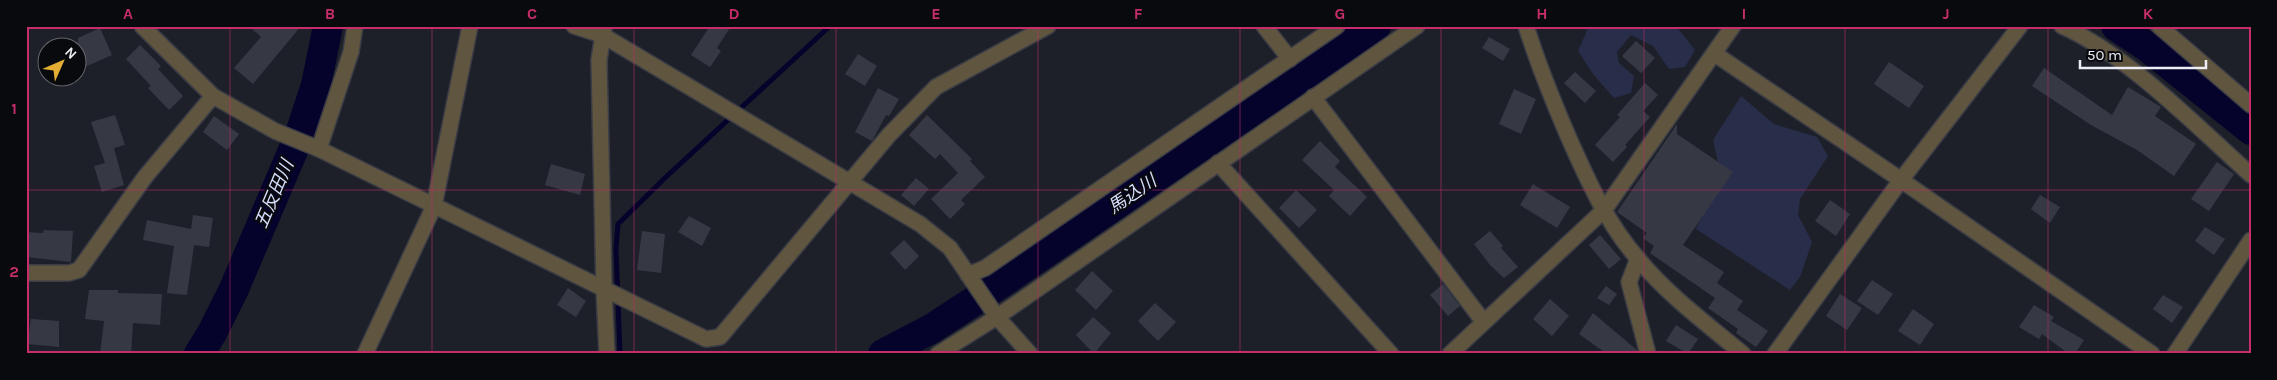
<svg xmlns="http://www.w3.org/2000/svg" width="2277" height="380" viewBox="0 0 2277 380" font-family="Karla,'Noto Sans JP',sans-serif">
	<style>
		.green { fill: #282d4a }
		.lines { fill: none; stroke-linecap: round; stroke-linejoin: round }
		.stream { stroke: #05022b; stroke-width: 5 }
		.river { stroke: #05022b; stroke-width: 30 }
		.building { fill: #363843 }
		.minor-casing { stroke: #3b3d46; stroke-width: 18 }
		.minor { stroke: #60553f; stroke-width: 15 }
		.grid { fill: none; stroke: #c62d6a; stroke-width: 1; stroke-opacity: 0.55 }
		.labels { text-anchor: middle; stroke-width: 4; stroke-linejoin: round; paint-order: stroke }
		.water-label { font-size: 18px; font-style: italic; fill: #d5ddfc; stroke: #090a0e }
		.neatline { fill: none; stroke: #c62d6a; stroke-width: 2 }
		.grid-label { font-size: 16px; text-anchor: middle; font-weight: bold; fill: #c62d6a }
	</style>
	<rect width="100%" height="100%" fill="#1e2029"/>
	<g class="green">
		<path d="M1589,26h87l19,24 -10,17 -16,2 -16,-23 -22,-11 -14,17 2,11 15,13 -3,17 -17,5 -21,-24 -15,-23z"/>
		<path d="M1741,96l33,28 43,13 11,19 -28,43 -2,16 14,27 -12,35 -10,13 -94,-61 25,-53 -8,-36z"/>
	</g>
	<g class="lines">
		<path class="stream" d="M620,354l-4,-106 2,-24 49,-48 163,-150"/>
		<g class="river">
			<path d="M2116,26l30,20 105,84"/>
			<path d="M199,354l13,-21 22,-44 66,-155 16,-49 12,-59"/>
			<path d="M883,354l48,-25 63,-41 382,-262"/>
		</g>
	</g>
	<g class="building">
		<path d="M249,26h52l-48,58 -19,-16 27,-31z"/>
		<path d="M710,26h21l-14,22 4,3 -11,16 -19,-12z"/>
		<path d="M100,28l12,27 -34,15v-32z"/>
		<path d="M1489,37l21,12 -7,12 -21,-13z"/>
		<path d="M1636,41l19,17 -14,15 -19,-17z"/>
		<path d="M140,45l21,21 -3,3 25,27 -14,14 -21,-22 3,-2 -25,-27z"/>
		<path d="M858,54l19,12 -12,20 -20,-12z"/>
		<path d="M1889,62l35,24 -15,22 -35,-24z"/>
		<path d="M2044,68l68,47 16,-28 33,20 -6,9 41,28 -22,32 -37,-26 -46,-25 -59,-39z"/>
		<path d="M1575,72l21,19 -11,12 -21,-20z"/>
		<path d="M1645,83l13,12 -15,16 7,6 -25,28 2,2 -14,15 -18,-17 25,-28 -3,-2z"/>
		<path d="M878,88l21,11 -10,17 -3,-1 -14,26 -17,-9z"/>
		<path d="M1514,89l22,10 -15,35 -22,-10z"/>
		<path d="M115,115l10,30 -11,3 10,37 -22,7 -8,-26 11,-3 -14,-41z"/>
		<path d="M927,115l45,44 -2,2 15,16 -24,23 4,4 -15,15 -19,-20 27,-26 -18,-19 -5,5 -26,-24z"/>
		<path d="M214,116l25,18 -12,16 -24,-18z"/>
		<path d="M1677,124v10l56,38 -50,73 41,27 -7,11 26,18 -6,9 31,21 -12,16 -20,-14 2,-4 -30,-21 7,-10 -65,-45 4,-7 -11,-8 4,-5 -30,-21z"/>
		<path d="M1320,141l20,20 -5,6 32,30 -17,19 -21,-20 5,-6 -32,-30z"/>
		<path d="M2217,162l17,12 -25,37 -18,-12z"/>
		<path d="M551,164l34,10 -5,21 -35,-10z"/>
		<path d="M916,178l13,11 -15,17 -13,-11z"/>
		<path d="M1533,184l37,23 -13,21 -37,-23z"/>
		<path d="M1296,190l21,20 -18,18 -20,-20z"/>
		<path d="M2040,195l20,12 -10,16 -19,-14z"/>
		<path d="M1830,200l20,14 -14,22 -21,-15z"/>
		<path d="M193,215l20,3 -4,29 -15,-2 -7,50 -20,-2 7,-47 -31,-6 4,-20 44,9z"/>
		<path d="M689,216l22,12 -9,18 -24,-14z"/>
		<path d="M2205,227l20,12 -11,16 -19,-14z"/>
		<path d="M44,230l29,1 -2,31 -45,-5v-25l17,1z"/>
		<path d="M642,231l23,3 -4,39 -24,-3z"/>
		<path d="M1490,231l13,15 -2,2 17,19 -14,11 -14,-13 -16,-21z"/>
		<path d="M1600,235l21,24 -12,10 -20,-24z"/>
		<path d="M904,240l15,16 -14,14 -15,-17z"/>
		<path d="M1092,271l21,20 -17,19 -21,-20z"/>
		<path d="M1872,280l21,14 -15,21 -21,-14z"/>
		<path d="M1443,284l17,22 -12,10 -18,-21z"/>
		<path d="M1606,286l11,8 -8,11 -12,-7z"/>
		<path d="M568,288l18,13 -10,16 -19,-12z"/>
		<path d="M89,290h29v3l44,1 -2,31 -27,-2 -2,31h-31l4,-33 -19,-2z"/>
		<path d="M1840,294l22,14 -15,22 -21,-14z"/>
		<path d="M2163,295l20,12 -11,16 -19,-14z"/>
		<path d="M1550,299l19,17 -17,20 -19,-17z"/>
		<path d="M1155,303l21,19 -18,19 -20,-20z"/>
		<path d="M2034,305l20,12 -3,4 33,19 -9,14h-6l-27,-20 -3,5 -20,-12z"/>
		<path d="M1913,309l21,15 -14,21 -22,-14z"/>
		<path d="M1593,313l45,38v3h-31l-28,-20z"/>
		<path d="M1093,317l18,16 -17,21 -18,-19z"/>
		<path d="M31,319l28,2v26l-32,-3z"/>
		<path d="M1676,325l22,14 -10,15 -22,-13z"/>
	</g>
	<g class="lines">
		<defs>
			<g id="minor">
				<path d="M142,26l71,70 62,35 44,18 387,190 14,-2 169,-202 47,-48 112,-61"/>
				<path d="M574,26l28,9 318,189 30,24 47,69 33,37"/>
				<path d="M1264,26l26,33"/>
				<path d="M1526,26c12,38 26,73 42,110 19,43 39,88 71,124 30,36 68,64 104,94"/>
				<path d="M2062,26c67,30 133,99 189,149"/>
				<path d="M2159,26l92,79"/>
				<path d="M604,28l-5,32 5,230 3,64"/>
				<path d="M1715,54l186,126 251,174"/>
				<path d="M1313,97l170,224"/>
				<path d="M319,149l32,-97 4,-26"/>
				<path d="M1218,163l173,191"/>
				<path d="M1638,259l-9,23 19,72"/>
				<path d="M26,273h43l10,-3 66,-93 68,-81"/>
				<path d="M968,275l17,-7 352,-242"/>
				<path d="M365,354l69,-148 36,-180"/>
				<path d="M938,354l59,-37 420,-291"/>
				<path d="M1450,354l154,-144 129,-184"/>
				<path d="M1775,354l126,-174 119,-154"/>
				<path d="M2175,354l76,-114"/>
			</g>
		</defs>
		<use href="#minor" class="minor-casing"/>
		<use href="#minor" class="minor"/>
	</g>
	<path class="grid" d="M230,26v328M432,26v328M634,26v328M836,26v328M1038,26v328M1240,26v328M1441,26v328M1644,26v328M1845,26v328M2048,26v328M26,190h2225"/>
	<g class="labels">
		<g class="water-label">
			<text transform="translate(274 194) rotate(-67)" y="6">五反田川</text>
			<text transform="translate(1132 194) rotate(-34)" y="6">馬込川</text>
		</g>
	</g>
	<rect width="2277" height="380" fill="none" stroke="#090a0e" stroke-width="55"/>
	<g transform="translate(62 62) rotate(45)"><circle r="24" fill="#090a0e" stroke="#64656a"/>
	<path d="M0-4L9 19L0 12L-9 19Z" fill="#e4ae35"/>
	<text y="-8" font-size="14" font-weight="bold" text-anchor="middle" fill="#edeef5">N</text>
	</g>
	<path d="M2080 60v8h126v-8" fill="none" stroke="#edeef5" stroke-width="2.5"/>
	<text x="2087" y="60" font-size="15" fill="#edeef5" stroke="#090a0e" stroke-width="4" paint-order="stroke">50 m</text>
	<rect x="28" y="28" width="2222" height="324" class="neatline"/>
	<g class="grid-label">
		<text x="128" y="19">A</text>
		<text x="330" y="19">B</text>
		<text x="532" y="19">C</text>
		<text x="734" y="19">D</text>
		<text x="936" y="19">E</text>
		<text x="1138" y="19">F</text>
		<text x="1340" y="19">G</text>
		<text x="1542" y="19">H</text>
		<text x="1744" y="19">I</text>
		<text x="1946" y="19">J</text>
		<text x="2148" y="19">K</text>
		<text x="14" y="114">1</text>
		<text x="14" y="277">2</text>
	</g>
</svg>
